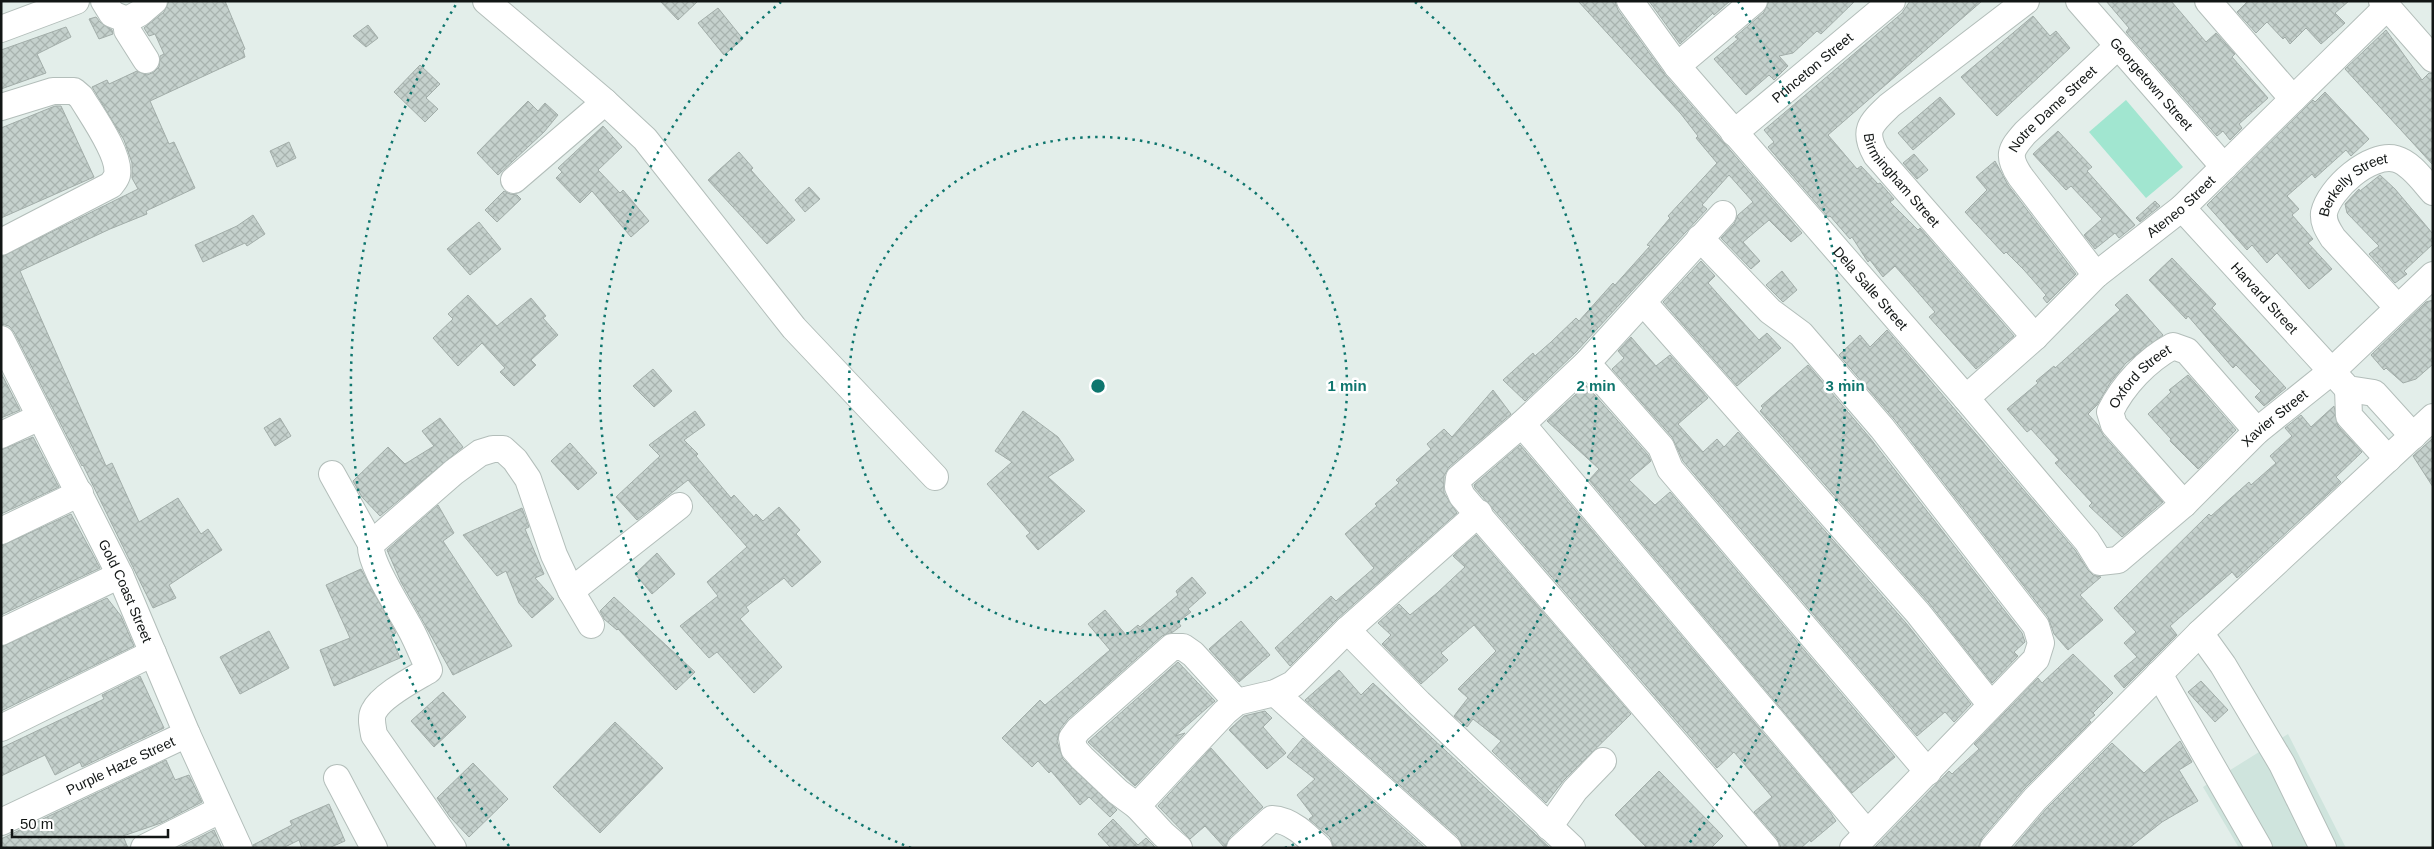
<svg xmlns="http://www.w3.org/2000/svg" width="2434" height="849" viewBox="0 0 2434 849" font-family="Arial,sans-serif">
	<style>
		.built { fill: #cfe4dd }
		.grass { fill: #a1e6d0 }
		.building { fill: url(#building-cross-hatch); stroke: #a2ada9 }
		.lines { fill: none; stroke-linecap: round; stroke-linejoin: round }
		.minor-casing { stroke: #b3beba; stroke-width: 28 }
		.minor { stroke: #fff; stroke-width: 26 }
		.ring { fill: none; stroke: #0f766e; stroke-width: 2.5; stroke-dasharray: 2.5 5 }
		.labels { text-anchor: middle; stroke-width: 5; stroke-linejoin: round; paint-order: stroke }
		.street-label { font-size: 14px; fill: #121615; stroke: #fff }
		.centre { fill: #0f766e; stroke: #fff; stroke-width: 2.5 }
		.ring-label { font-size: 15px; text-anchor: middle; font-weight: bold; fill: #0f766e; stroke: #fff; stroke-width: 5; stroke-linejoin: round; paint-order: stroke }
	</style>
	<defs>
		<pattern id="building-cross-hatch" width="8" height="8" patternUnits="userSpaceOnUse" patternTransform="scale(1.25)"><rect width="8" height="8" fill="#c5d1cd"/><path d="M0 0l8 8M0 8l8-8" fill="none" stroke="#a8b3af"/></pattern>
	</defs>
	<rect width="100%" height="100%" fill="#e3eeea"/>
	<path class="built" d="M2288,734l58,114h-107l-36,-61z"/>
	<path class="grass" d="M2126,100l57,67 -37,31 -57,-66z"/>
	<g class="building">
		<path d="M169,1h56l20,48 -2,1 2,7 -95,44 19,43 5,-2 21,46 -49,23 1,3 -37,15 -90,42 86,195 6,-3 27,59 39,-24 23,36 7,-5 14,21 -53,35 7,13 -23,10 -70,-143 -1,1 -68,-134 -5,-6 -8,-2v-67l137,-68 -6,-11v-15l-8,-23 -32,-53 15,-7 2,4 28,-13 10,4 7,-3 5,-5 1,-11 4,-2 -9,-20 -6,2 -5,-8 20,-16z"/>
		<path d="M660,1h38l-20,19z"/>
		<path d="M1578,1h37l3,9 48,66 136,157 -11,9 -22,-22 -26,22 17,19 -9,8 -30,-31 13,-14 4,-9 15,-13 -24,-27 -27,30 5,4 -131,143 -51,49 -22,-21 30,-27 2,3 16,-14 25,-24 3,3 34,-38 2,2 35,-39 -3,-1 23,-27 -2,-2 49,-53 -21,-25 2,-2 -17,-22z"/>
		<path d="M1649,1h81l-16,14 -1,-2 -33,31z"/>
		<path d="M1769,1h86l-34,33 -4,-3 -24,22 -14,3 9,10 -14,14 -5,-5 -23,20 -32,-36 24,-20 -3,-2 29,-25z"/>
		<path d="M1910,1h72l-154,134 29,34 4,-3 17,18 2,-1 14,16 -4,3 28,28 2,-2 94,108 -38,33 -47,-52 6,-5 -40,-46 -12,11 -13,-17 -2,2 -16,-25 -2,2 -20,-23 -2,1 -60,-70 6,-5 -10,-12 138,-117z"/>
		<path d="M2106,1h65l35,41 10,-9 19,21 -3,3 36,41 -29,26 3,4 -12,12 -7,-9 -6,5 -91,-104 3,-4z"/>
		<path d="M2248,1h101l-14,12 10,10 -24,21 -15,-16 -16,16 -5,-7 -2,2 -16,-17 -11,11 -19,-21z"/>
		<path d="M718,8l25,31 -19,16 -26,-32z"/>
		<path d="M2033,16l17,20 6,-5 14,17 -73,68 -36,-39z"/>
		<path d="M96,17l4,5 12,8 1,4 -14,5 -10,-20z"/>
		<path d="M368,25l10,13 -12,9 -13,-11z"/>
		<path d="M66,27l5,10 -34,17 9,19 -45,16v-39z"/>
		<path d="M2386,30l36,50 7,-7 4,1v91l-88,-96z"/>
		<path d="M420,65l20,19 -14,14 12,11 -13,13 -31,-30z"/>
		<path d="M2325,92l44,47 -18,17 -5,-6 -31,28 -3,-4 -25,22 12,13 -7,6 21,24 -5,4 24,26 -23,20 -32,-36 -10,10 -15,-18 -5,5 -40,-45 106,-105 2,2z"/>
		<path d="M1940,97l15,17 -42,36 -15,-17z"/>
		<path d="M528,101l10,10 7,-8 13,12 -14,17 -46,43 -21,-22z"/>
		<path d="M55,106h6l33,71 -93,41v-90z"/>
		<path d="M603,126l19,21 -24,23 22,23 3,-3 26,31 -18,16 -39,-46 -12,12 -24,-25 6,-6 -4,-4z"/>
		<path d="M2058,131l34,36 -5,4 48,54 -16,13 -4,-5 -20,16 -11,-14 18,-16 -31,-33 -5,4 -33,-36z"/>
		<path d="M289,142l7,16 -19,9 -7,-16z"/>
		<path d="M739,152l14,16 -2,2 44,50 -28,24 -59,-64z"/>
		<path d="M1914,154l14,16 -11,9 -14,-16z"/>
		<path d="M1995,161l13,24 68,89 -29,29 -4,-5 3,-3 -22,-25 -18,-18 -2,2 -39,-42 22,-22 -11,-13z"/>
		<path d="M2380,175l15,14 38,45v10l-29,27 3,3 -12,9 -26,-29 10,-8 -32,-33 -2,-9 14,-15 1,2z"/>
		<path d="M809,187l11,12 -15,13 -10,-12z"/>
		<path d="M504,191l6,3 7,1 4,4 -24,23 -12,-12z"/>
		<path d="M2155,201l5,5 -20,16 -4,-4z"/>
		<path d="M253,215l12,19 -18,12 -2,-3 -42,19 -8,-17 42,-19z"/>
		<path d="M479,222l22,27 -31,26 -23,-26z"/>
		<path d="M2172,258l44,46 -4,4 74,80 -22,18 -9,-9 6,-6 -25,-26 -3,3 -45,-52 -2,3 -37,-39z"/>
		<path d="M1701,261l14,15 -7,7 31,35 20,22 8,-7 14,15 -44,38 -74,-84z"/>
		<path d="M1782,271l15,19 -14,12 -17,-17z"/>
		<path d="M2127,294l36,41 -37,28 -16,20 -13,22 -9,9 10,11 5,10 60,67 -41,35 -33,-31 3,-3 -37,-40 4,-3 -28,-31 -4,3 -20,-23 31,-26 -2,-2 18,-15 1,2 65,-58 -5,-5z"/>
		<path d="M468,295l29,31 34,-28 15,18 -3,2 15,17 -27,25 5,5 -22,21 -14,-14 5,-4 -23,-25 -24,23 -25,-28 20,-19 -5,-5z"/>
		<path d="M2433,300v64l-17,15 -13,4 -17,-15 -2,2 -13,-15 55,-53z"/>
		<path d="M1887,330l188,220 13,20 5,5 8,2 -21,18 23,25 -35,30 -14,-16 -6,-17 -154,-198 -55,-64 21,-20 10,12z"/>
		<path d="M1631,337l25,29 14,-11 38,43 -30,26 25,28 14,-13 7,8 14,-15 168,191 65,81 -17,18 -9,-10 -28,24 -234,-275 -11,-24 -60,-68 12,-11 -6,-7z"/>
		<path d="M1808,365l62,73 152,195 3,9 -11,10 4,4 -26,27 -63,-80 -169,-192 3,-3 -2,-2z"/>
		<path d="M653,369l19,22 -18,16 -21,-21z"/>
		<path d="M1,373l19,37 -19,8z"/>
		<path d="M2188,375l48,55 -38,39 -28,-28 1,-2 -23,-25 23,-22 -2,-2z"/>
		<path d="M1586,385l62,70 3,6 -22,19 26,25 15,-13 225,265 -43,36 -263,-313 10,-11 -52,-48z"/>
		<path d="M1493,390l18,24 -62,53 -5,9v17l13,20 -120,106 -47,47 -15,-18 56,-52 5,5 38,-33 -29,-34 32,-28 -2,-2 24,-21 -3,-3 35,-31 -4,-5 17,-15 8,8z"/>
		<path d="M2334,406l4,20 24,26 -26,25 5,5 -104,96 -5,-6 -62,54 7,9 -53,53 -10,-12 23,-19 -13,-14 12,-11 -22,-24 95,-94 2,2 38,-34 2,3 25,-22 -6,-7 22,-20 -7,-8 16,-13 10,12z"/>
		<path d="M695,411l10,14 -21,15 14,14 -2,2 35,42 3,-3 20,22 2,-3 7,7 16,-14 21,23 -4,4 25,28 -29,25 -8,-9 -38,29 3,4 -9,8 42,48 -28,26 -37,-41 -8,6 -29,-32 38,-30 -11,-14 40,-35 -59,-67 -51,40 -21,-23 44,-41 -11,-11z"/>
		<path d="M1023,411l35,26 16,23 -26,17 37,34 -47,39 -12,-14 4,-3 -43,-49 25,-22 -17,-11z"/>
		<path d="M280,418l11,18 -16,10 -11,-18z"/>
		<path d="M440,418l23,29 -83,69 -18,-19 -9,-16 35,-34 17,17 29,-18 -12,-15z"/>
		<path d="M33,437l26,50 -58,27v-64z"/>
		<path d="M2433,438v49l-20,-31z"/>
		<path d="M570,443l27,30 -19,17 -27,-29z"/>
		<path d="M1520,445l310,367 6,9 -25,21 -1,-2 -9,8h-20l-4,-10 -23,-26 18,-15 -38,-45 -17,16 -242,-280 -1,-3z"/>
		<path d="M438,505l16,28 -11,8 69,105 -59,29 -52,-93 -14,-32z"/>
		<path d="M522,508l7,19 -4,2 19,45 -9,4 19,21 -22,19 -13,-15 -13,-32 -9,5 -34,-41z"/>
		<path d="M71,514l29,54 -99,47v-69z"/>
		<path d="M1476,535l155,179 -67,66 -18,23 -54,-52 9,-10 -28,-22 -6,8 -13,-11 14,-18 -10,-9 38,-38 -22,-26 -33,28 7,7 -27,24 -39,-40 9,-9 -13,-12 21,-19 11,11 27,-22 28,-26 -12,-11z"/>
		<path d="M657,553l18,21 -23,20 -17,-20z"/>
		<path d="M361,569l35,64 -5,3 9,22 -66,28 -14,-36 30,-12 -24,-53z"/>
		<path d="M1192,577l14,16 -18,16 3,3 -13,10 3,4 -8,6 -11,4 -94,83 -8,10 -3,12 6,18 54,51 -7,7 -21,-20 -9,8 -29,-34 -2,2 -11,-12 -6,6 -30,-29 38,-38 5,5 65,-55 -22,-26 17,-14 21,25 12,-10 2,2 38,-32 -2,-4z"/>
		<path d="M614,597l81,75 -19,18 -58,-61 -1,1 -13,-11 -4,-8z"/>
		<path d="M107,598l14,18 13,30 -133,65v-64z"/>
		<path d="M1241,621l29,34 -31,27 -30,-33z"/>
		<path d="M269,631l20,37 -49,26 -20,-37z"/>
		<path d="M2073,654l40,39 -20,20 2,2 -6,5 2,2 -67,67 -42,49 -4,10h-104l75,-77 3,3 27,-25 -5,-5 64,-66 4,5z"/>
		<path d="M1178,662l37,39 -40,35 10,-3 -50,53 -47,-44z"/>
		<path d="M1339,670l22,25 12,-12 177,165h-87l-5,-11 -153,-137z"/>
		<path d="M140,676l24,52 -82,39 -2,-5 -25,13 -10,-20 -44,21v-28l103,-49 -2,-4z"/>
		<path d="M2201,681l27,29 -13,12 -27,-30z"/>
		<path d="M443,692l23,25 -32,30 -23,-26z"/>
		<path d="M1265,711l7,7 -9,9 23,26 -19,16 -38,-39 15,-14z"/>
		<path d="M615,722l48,46 -63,65 -47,-46z"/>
		<path d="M1303,738l122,110h-91l-4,-11 -21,-18 4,-3 -16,-21 18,-16 -28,-22z"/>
		<path d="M2180,741l12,21 -13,8 19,31 -36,21 -33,26h-116l33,-39 66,-66 32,30z"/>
		<path d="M1211,748l52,59 -33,30 -5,11 -20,-22 -15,13 -32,-33z"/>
		<path d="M166,760l9,20 14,-5 13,27 -41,21 -38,13 5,12h-127v-9z"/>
		<path d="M473,763l35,36 -39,38 -19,-20 -13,-19z"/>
		<path d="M1659,771l64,65 -12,12h-64l-32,-33z"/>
		<path d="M329,804l16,37 -16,7h-27l-3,-8 -16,8h-29l-1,-3 39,-20 -2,-4z"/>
		<path d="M1113,819l25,26 8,-7 10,10h-45l-13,-14z"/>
		<path d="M214,830l8,18h-44z"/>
	</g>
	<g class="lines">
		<defs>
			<g id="minor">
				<path d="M104,1l8,13 15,6 13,-7 14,-12"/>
				<path d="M486,1l119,101 40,37 149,189 141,149"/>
				<path id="s1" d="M1630,1l47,65 289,332 121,143 13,21 18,-2 66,-56 73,-73 75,-60 101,-96"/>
				<path id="s2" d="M2026,1l-136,104c-19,18 -28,25 -14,50l159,182"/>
				<path id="s3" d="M2079,1l145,166"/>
				<path d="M2208,1l85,98"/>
				<path d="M2382,1l51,58"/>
				<path d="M127,20v10l19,30"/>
				<path d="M1,29l75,-28"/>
				<path d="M1677,66l77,-65"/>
				<path d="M1,107l52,-16h21l7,6c10,17 40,58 36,78 -1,4 -4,7 -6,10l-110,57"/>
				<path id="s4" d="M1734,133l158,-132"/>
				<path d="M514,180l91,-78"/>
				<path id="s5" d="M2182,208l166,181 26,4 39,43"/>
				<path d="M1723,214l-136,149 -65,61 -63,54 -1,9 4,9 304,352"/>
				<path d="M1700,238l70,73 31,23 81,94 154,198 5,17 -5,16 -183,189"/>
				<path id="s6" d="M2096,275l-76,-99c-13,-20 -10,-26 5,-43l93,-87"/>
				<path d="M1643,302l275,311 72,91"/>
				<path id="s7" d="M2398,308l-65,-70c-5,-8 -10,-15 -9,-25 5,-24 46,-61 72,-54 15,4 27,22 37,33"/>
				<path id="s8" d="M1,339l119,236 67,159 52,114"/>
				<path d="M1587,363l74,84 9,22 258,303"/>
				<path d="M2348,389l1,27 39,43"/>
				<path id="s9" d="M1966,398l69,-61 61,-62 86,-67 205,-201"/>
				<path d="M1522,424l345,409"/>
				<path d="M1,435l39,-18"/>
				<path d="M332,474l39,70"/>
				<path id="s10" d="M2184,504l-70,-79 -4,-13c13,-27 37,-52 63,-66l14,5 70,80"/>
				<path d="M1,531l79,-38"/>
				<path d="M571,591l108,-85"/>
				<path d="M1347,630l72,73 153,145"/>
				<path d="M1,632l119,-57"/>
				<path d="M2200,633l23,32 59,99 41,84"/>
				<path d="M2159,674l100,174"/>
				<path d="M1275,693l173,155"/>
				<path d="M1237,702l-44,-48 -10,-7h-11l-94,83 -6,8 2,11 8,9 36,34 19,14 88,-94 12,-10 38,-9 18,-9 54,-54 132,-117"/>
				<path d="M1,728l152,-75"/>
				<path d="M337,778l37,70"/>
				<path d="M1137,806l26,28 16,14"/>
				<path id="s11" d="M1,822l186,-88"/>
				<path d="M1549,827l26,-37 28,-29"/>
				<path d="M144,848l76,-38"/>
				<path d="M453,848l-79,-113c-1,-8 -4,-17 0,-24 8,-16 40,-32 55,-41 -5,-12 -10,-24 -16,-36 -9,-19 -45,-71 -42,-90l83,-72 26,-19 13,-4h10l12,11 13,19 26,76 17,36 20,34"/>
				<path d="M1240,848l32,-29c19,1 34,16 47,29"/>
				<path d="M1993,848l42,-49 165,-166 233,-216"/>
			</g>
		</defs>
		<use href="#minor" class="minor-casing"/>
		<use href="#minor" class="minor"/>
	</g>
	<g class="ring">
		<circle cx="1098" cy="386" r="249"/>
		<path d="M911 848A498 498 0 0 1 781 2M1415 2A498 498 0 0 1 1285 848"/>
		<path d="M509 846A747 747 0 0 1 458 1M1738 1A747 747 0 0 1 1687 846"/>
	</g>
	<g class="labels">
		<g class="street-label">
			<text dy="5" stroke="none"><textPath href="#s4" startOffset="102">Princeton Street</textPath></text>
			<text dy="5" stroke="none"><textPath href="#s3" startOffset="110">Georgetown Street</textPath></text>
			<text dy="5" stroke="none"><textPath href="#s6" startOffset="210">Notre Dame Street</textPath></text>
			<text dy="5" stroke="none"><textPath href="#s2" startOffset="265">Birmingham Street</textPath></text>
			<text dy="5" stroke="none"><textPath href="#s7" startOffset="165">Berkelly Street</textPath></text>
			<text dy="5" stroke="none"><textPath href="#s9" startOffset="288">Ateneo Street</textPath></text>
			<text dy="5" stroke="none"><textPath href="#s1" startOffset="375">Dela Salle Street</textPath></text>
			<text dy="5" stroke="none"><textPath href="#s5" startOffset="122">Harvard Street</textPath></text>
			<text dy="5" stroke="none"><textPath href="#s10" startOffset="166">Oxford Street</textPath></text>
			<text dy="5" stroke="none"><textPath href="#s1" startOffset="962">Xavier Street</textPath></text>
			<text dy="5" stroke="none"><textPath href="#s8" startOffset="281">Gold Coast Street</textPath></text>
			<text dy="5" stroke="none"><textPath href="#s11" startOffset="132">Purple Haze Street</textPath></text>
		</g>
	</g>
	<circle cx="1098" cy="386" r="8" class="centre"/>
	<g class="ring-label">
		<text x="1347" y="391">1 min</text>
		<text x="1596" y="391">2 min</text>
		<text x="1845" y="391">3 min</text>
	</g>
	<rect width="2434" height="849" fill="none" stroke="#121615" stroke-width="5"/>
	<path d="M12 829v8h156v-8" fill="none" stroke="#121615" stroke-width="2.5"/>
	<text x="20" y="829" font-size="15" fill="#121615" stroke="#ffffff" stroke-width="4" paint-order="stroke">50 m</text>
</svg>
